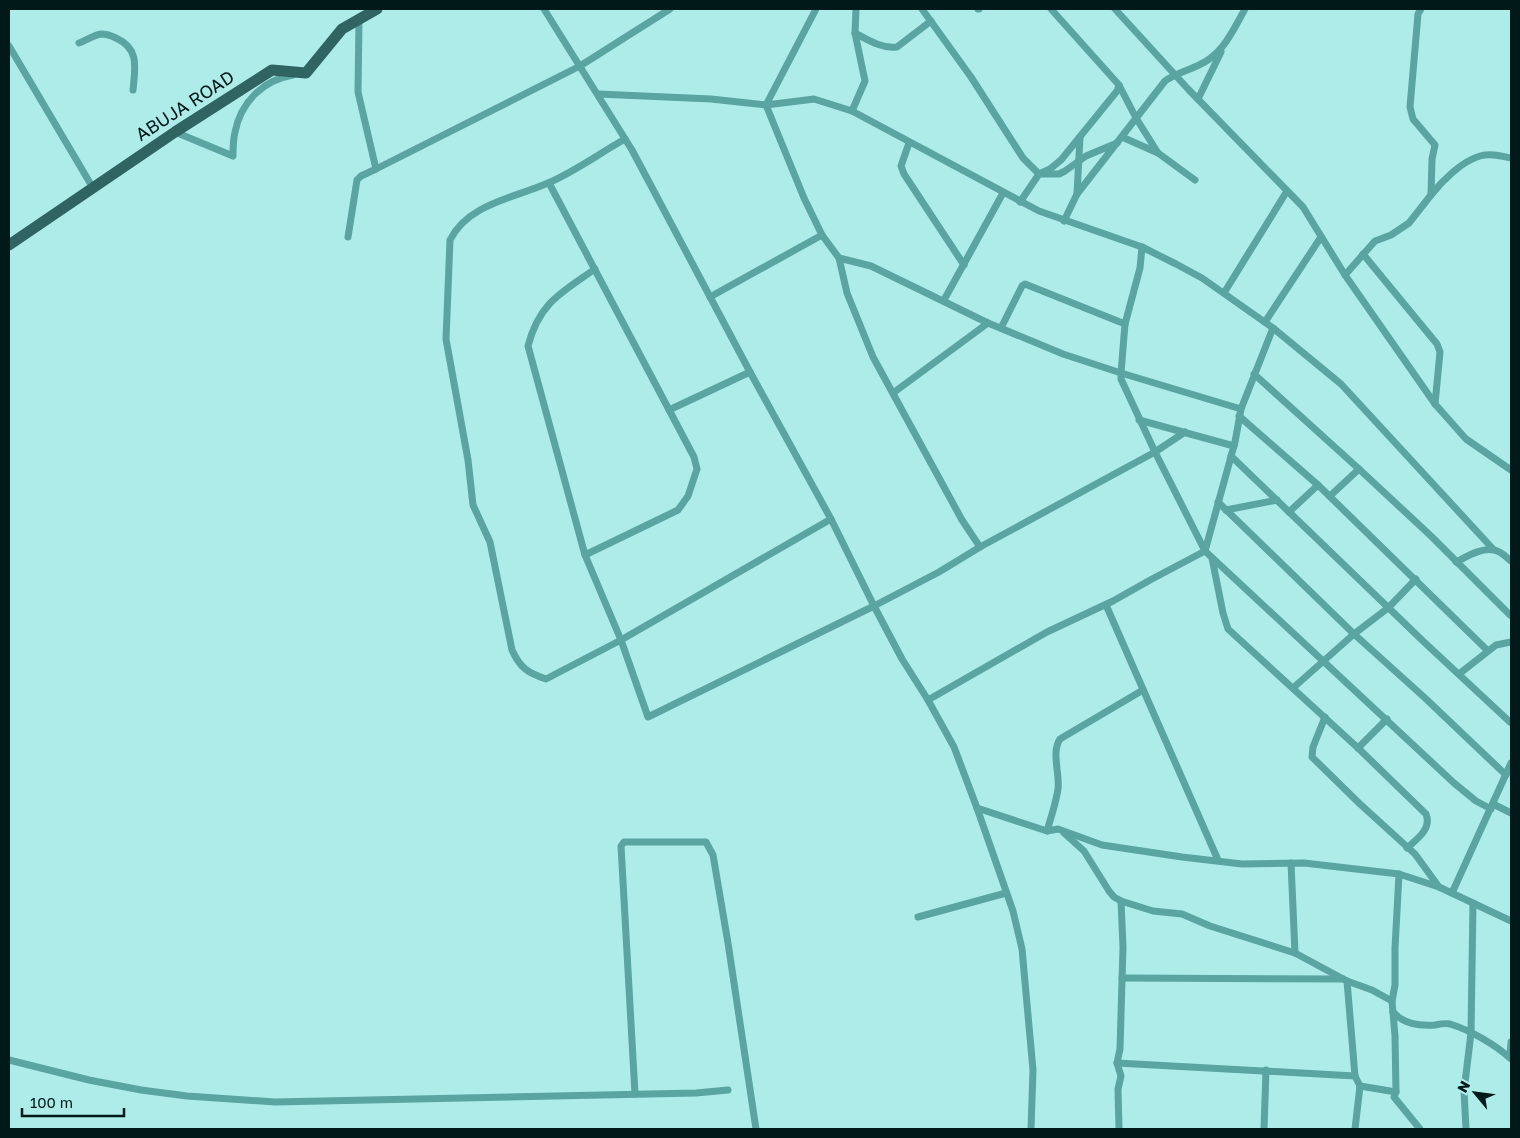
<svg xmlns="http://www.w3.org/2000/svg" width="1520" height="1138" viewBox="0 0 1520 1138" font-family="'Golos Text',sans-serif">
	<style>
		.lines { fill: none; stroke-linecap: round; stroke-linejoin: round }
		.street { stroke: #5aa4a2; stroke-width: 7 }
		.primary { stroke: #2f6463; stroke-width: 11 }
		.labels { text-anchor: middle; stroke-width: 5; stroke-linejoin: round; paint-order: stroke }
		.street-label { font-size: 18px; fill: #011919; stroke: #aeecea }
	</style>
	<rect width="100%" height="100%" fill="#aeecea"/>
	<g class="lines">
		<g class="street">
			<path d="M544,9l88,141 118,222 81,147 43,87 28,53 26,41 26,47 23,61 70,23 11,-2 44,16 80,12 60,7 62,-1 95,11 40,13 72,34"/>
			<path d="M816,9l-50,96 38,93 18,37 17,23 8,35 26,64 89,163 18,27"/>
			<path d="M922,9l49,68 52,81 16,16h20l6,-3 21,-15 31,-13"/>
			<path d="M978,9h1"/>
			<path d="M1051,9l68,76 17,33 22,35"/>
			<path d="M1115,9l73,80 115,118 42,68 90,129 31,35 45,31"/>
			<path d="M855,33c13,7 27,16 42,14l34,-26"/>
			<path d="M79,43c6,-2 15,-8 22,-9 5,0 11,2 15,4 24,11 19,30 17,52"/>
			<path d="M9,46l84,142"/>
			<path d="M598,94l113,5 55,6 48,-6 38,12 187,100 103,36 34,17 26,14 71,50 68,56 152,165"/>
			<path d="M1198,99l23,-47"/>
			<path d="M852,111l13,-30 -10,-48 1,-24"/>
			<path d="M175,132l58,24c0,-8 0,-16 2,-24 6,-30 28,-52 58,-57"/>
			<path d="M1122,137l36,16 37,27"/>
			<path d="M625,139c-25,14 -51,33 -77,44 -34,15 -80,21 -98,57l-4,99 22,121 5,45 17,37 22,108c8,18 16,23 34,29l75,-39 210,-121"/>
			<path d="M909,143l-8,23 3,8 60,91"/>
			<path d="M376,169l204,-103 90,-57"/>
			<path d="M549,183l145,274 3,12 -9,27 -10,14 -93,45"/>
			<path d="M1077,194l3,-57"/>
			<path d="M1431,195c11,-14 31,-34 49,-39 11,-3 21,0 31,2"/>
			<path d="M1020,202l19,-28 11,-5 11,-9 56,-69 2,-6"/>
			<path d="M1064,221l13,-27 88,-113c10,-7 21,-10 32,-15 26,-11 35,-34 48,-57"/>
			<path d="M348,237l9,-57 4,-4 15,-7 -18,-77 1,-72"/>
			<path d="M1142,247l-2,21 -15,56 -4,49v6l34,73 50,99 249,232 22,18 15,8"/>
			<path d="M1363,254l74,90 3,8 -5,52"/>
			<path d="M839,258l32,8 117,57 75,31 58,19 120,36"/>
			<path d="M595,269c-34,24 -56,34 -67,77l57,209 36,85 27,77 226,-111 65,-34 41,-25 175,-95 30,-20"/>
			<path d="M1345,275l30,-34 16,-6 18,-12 22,-28 1,-36 3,-14 -22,-26 -3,-12 8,-93 3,-5"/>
			<path d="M1224,293l63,-102"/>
			<path d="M710,297l112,-62"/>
			<path d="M944,300l59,-107"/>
			<path d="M1265,322l56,-85"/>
			<path d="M1001,328l21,-42 3,-2 100,40"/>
			<path d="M1254,374l105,95 72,67 79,79"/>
			<path d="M893,393l95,-70"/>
			<path d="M669,410l81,-38"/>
			<path d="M1239,416l79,69 169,165"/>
			<path d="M1139,420l95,26"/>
			<path d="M1231,456l193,186 87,81"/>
			<path d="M1330,496l29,-27"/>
			<path d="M1218,502l136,132 71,64 81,77"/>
			<path d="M1226,510l51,-10"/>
			<path d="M1289,512l29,-27"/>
			<path d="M1212,558l11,55 5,16 130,119 68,66c6,15 -9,25 -19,34"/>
			<path d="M1456,562c10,-5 26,-15 38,-12 7,1 12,7 17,11"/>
			<path d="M1106,605l112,255"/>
			<path d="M1459,674l37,-29 15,-3"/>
			<path d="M1293,688l61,-54 34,-26 28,-29"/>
			<path d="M928,700l119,-68 66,-31 39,-22 53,-28 30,-109 6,-33 32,-81"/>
			<path d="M1325,717l-12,30 -1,10 48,47 55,50 24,33"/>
			<path d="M1358,748l29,-29"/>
			<path d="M1493,804l18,9"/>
			<path d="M977,808l36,103 9,38 11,121 -2,59"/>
			<path d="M1047,831c4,-14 9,-28 11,-42 2,-16 -7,-36 2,-50l83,-49"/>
			<path d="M1064,833l20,18 25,40 5,6 7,4 32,10 29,3 28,12 85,27 52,28 25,9 20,11"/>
			<path d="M1291,863l4,90"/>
			<path d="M1399,874l-4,74v37l-3,16 3,35 1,56 -2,5 26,32"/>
			<path d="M1452,893l59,-130"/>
			<path d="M918,917l88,-24"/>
			<path d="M1122,978l221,1"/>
			<path d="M1347,981l8,95 5,10 -5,43"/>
			<path d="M1393,1012c11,12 25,14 42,13 5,-1 11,-2 15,-1 20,6 46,21 61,35"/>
			<path d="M1510,1057l1,-15"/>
			<path d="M9,1060l80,20 52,10 46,6 88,6 421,-9 32,-3"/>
			<path d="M1117,1063l238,13"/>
			<path d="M1360,1086l36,6"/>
			<path d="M635,1094l-14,-248 3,-4h82l7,13 15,88 28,186"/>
			<path d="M1119,1129l-1,-40 3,-13 -4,-13 3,-14 3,-102 -2,-46"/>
			<path d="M1264,1129l2,-59"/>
			<path d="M1466,1129l-2,-38 7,-58 2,-130"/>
		</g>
		<path class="primary" d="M9,245l166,-113 97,-62 34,3 36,-44 35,-20"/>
	</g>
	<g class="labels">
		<g class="street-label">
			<text transform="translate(185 106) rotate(-33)" y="6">ABUJA ROAD</text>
		</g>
	</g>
	<rect width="1520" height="1138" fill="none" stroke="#011919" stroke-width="20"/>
	<g transform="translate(1475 1093) rotate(299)" stroke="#aeecea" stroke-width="4" paint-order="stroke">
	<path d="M0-4L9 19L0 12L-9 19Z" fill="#011919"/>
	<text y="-8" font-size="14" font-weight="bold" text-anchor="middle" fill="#011919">N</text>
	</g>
	<path d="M22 1108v8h102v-8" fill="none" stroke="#011919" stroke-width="2.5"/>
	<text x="30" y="1108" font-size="15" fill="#011919" stroke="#aeecea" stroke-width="4" paint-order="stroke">100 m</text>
</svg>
